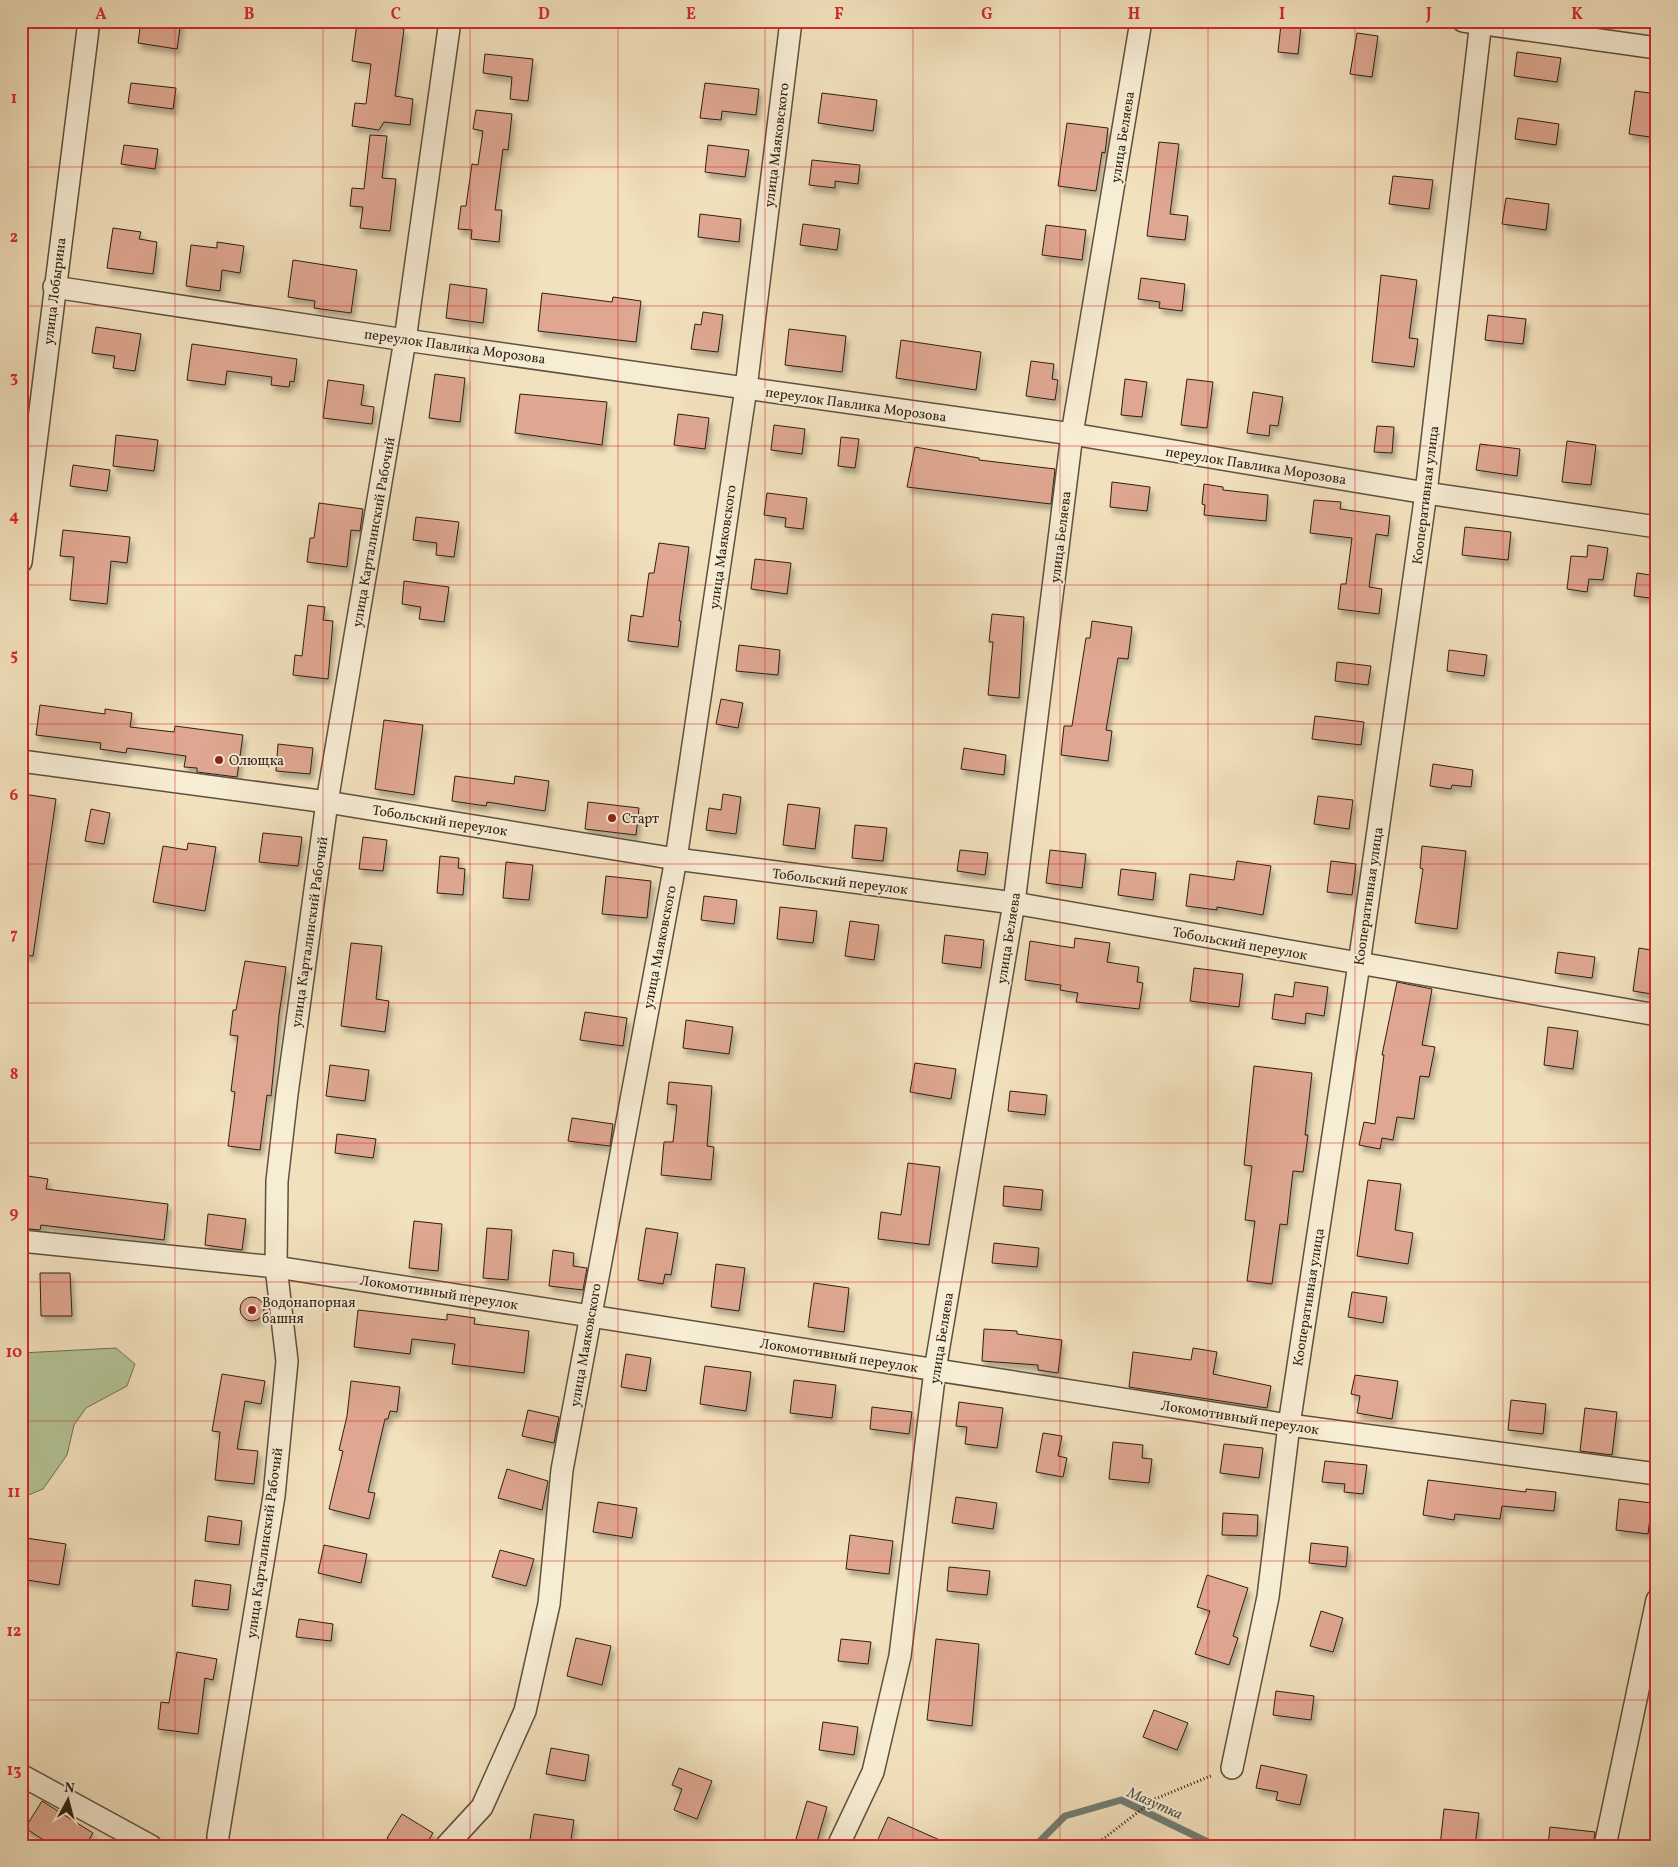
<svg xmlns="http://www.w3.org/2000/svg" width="1678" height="1867" viewBox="0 0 1678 1867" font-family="Vollkorn,serif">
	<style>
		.green { fill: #b4c496; stroke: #707254 }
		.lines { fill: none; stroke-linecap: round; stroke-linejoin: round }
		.stream { stroke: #707d75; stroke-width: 7 }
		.building { fill: #dfa791; stroke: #2d1f13; filter: url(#shadow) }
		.minor-casing { stroke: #5e503e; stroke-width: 24 }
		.path { stroke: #2d1f13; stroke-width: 3; stroke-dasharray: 1 2.5; stroke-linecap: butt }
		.minor { stroke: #f7ecd4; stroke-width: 21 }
		.grid { fill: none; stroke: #d62828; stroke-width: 1; stroke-opacity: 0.55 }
		.poi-dot { fill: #8f2418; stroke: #f7ecd4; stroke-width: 2 }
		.labels { text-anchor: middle; stroke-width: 4; stroke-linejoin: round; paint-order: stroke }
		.street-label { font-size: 14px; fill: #2d1f13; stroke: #f7ecd4 }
		.poi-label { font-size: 14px; fill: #2d1f13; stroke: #f7ecd4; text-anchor: start }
		.water-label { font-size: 15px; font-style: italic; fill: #4e4e44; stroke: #f7ecd4 }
		.neatline { fill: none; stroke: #d62828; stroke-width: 2 }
		.grid-label { font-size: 16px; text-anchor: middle; font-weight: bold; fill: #d62828 }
	</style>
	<defs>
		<filter id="shadow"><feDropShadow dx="3" dy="5.5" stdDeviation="2.5" flood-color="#0004"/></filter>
	</defs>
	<rect width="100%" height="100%" fill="#f2e1bd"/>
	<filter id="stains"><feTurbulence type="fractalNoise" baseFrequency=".004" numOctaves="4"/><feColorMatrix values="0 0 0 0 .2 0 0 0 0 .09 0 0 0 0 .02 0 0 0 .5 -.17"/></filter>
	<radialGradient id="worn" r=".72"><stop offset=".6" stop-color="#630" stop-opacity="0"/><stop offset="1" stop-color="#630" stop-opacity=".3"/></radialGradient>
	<path class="green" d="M116,1348l19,16 -8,22 -41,22 -12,17 -7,30 -24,34 -22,9v-145z"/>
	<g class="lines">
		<path class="stream" d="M1035,1846l30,-30 56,-16 95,46"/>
	</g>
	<g class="building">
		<path d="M141,21h40l-4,28 -39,-6z"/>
		<path d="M357,23l47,6 -9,67 18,3 -3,26 -26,-3 -5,8 -27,-4 3,-23 11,1 5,-40 -19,-3z"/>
		<path d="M1281,24l20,2 -3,28 -20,-2z"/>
		<path d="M1357,33l21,3 -6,41 -22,-3z"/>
		<path d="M1517,52l44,6 -4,24 -43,-6z"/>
		<path d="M485,54l48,5 -5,42 -18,-2 2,-22 -29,-4z"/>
		<path d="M131,83l45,5 -3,21 -45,-6z"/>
		<path d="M705,83l54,6 -3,26 -34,-4 -1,9 -21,-2z"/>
		<path d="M1635,91l22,3v44l-28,-4z"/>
		<path d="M822,93l55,7 -4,31 -55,-8z"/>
		<path d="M476,110l36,4 -4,36 -5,-1 -8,61h7l-3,32 -28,-3 1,-9 -14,-1 3,-23h5l6,-42 6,1 5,-34 -10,-2z"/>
		<path d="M1518,118l41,6 -3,21 -41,-6z"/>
		<path d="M1067,123l41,5 -3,25 -3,-1 -6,39 -38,-5z"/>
		<path d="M370,135l17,1 -5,42 14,1 -6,52 -30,-3 3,-21 -13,-1 2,-18 12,1z"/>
		<path d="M1159,142l20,2 -9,70 18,2 -3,24 -38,-4z"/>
		<path d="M124,145l34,4 -3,20 -34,-5z"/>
		<path d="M708,145l41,5 -4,27 -40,-5z"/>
		<path d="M812,160l48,5 -2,19 -23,-3v7l-26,-3z"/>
		<path d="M1393,176l40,4 -4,29 -40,-5z"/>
		<path d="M1506,198l43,6 -3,26 -44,-6z"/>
		<path d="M700,214l41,5 -2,23 -41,-5z"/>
		<path d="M803,224l37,5 -3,21 -37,-5z"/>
		<path d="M1046,225l40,5 -4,30 -40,-5z"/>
		<path d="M113,228l28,4 -2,7 18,3 -4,32 -46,-6z"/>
		<path d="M217,242l27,4 -4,27 -18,-3 -2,21 -34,-5 5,-41 26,3z"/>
		<path d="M293,260l64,10 -6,43 -37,-5 1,-7 -27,-4z"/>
		<path d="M1381,275l36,5 -8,58 9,1 -4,28 -42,-5z"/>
		<path d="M1141,278l44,6 -3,27 -23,-3 1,-6 -22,-3z"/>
		<path d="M450,284l37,5 -4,34 -37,-5z"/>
		<path d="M542,293l70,9 1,-5 28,4 -5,41 -98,-11z"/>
		<path d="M703,312l20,3 -5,37 -27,-3 4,-25 6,1z"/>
		<path d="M1488,315l38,4 -3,25 -38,-4z"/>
		<path d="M96,327l45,7 -6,37 -22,-3 2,-12 -23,-3z"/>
		<path d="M789,329l57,7 -4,36 -57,-7z"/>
		<path d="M901,340l80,12 -5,38 -80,-12z"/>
		<path d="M192,344l105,15 -3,23 -4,-1 -1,6 -18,-2 1,-8 -45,-6 -2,14 -38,-5z"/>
		<path d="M1031,361l23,3 -2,15 6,1 -3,20 -29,-4z"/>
		<path d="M435,374l30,4 -5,44 -31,-4z"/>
		<path d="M1125,379l22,3 -5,35 -21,-2z"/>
		<path d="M1187,379l26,3 -6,46 -26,-3z"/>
		<path d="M328,380l36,5 -3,20 13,2 -2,17 -49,-6z"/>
		<path d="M1253,392l30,5 -5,29 -8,-1 -1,11 -22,-3z"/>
		<path d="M520,394l87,8 -5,43 -87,-12z"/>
		<path d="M678,414l31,4 -4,31 -31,-4z"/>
		<path d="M774,425l31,4 -3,25 -31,-4z"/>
		<path d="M1377,426l17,1 -2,26 -18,-1z"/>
		<path d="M116,435l42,5 -4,31 -41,-5z"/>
		<path d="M841,437l18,2 -4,29 -17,-2z"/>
		<path d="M1567,441l29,4 -5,40 -29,-3z"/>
		<path d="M1480,444l40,5 -3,27 -41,-6z"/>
		<path d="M915,447l64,11v2l76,9 -4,35 -144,-17z"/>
		<path d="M73,465l37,5 -3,21 -37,-5z"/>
		<path d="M1112,482l38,5 -3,24 -37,-4z"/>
		<path d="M1204,484l19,3v3l45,5 -2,26 -62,-6 1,-10 -3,-1z"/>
		<path d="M767,493l40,5 -4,31 -18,-2 1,-9 -22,-3z"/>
		<path d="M1314,500l27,2 -1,7 50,7 -2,20 -12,-2 -7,53 13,2 -3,25 -41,-5 3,-25h5l6,-46 -42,-5z"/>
		<path d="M319,503l44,6 -3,22 -9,-1 -4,37 -40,-5 3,-24h4z"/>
		<path d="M416,517l43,5 -5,35 -18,-2 1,-12 -24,-3z"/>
		<path d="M1465,527l46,5 -3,28 -46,-5z"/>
		<path d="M63,530l67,7 -3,26 -16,-2 -4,43 -37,-4 4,-43 -14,-1z"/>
		<path d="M659,543l30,4 -10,74h2l-3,26 -50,-6 3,-26 12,2 6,-44h5z"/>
		<path d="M1588,545l20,3 -5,32 -14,-1 -2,13 -20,-3 4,-33 16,1z"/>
		<path d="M755,559l36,4 -4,31 -36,-5z"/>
		<path d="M1637,573l20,3v23l-23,-3z"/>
		<path d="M404,581l45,6 -5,35 -25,-3 2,-12 -19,-3z"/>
		<path d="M308,605l17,2 -2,13 10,1 -5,58 -35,-4 2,-20 7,1z"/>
		<path d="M992,614l32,3 -5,81 -31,-3 5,-53h-4z"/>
		<path d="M1092,621l40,6 -4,32 -10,-1 -12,72 6,1 -4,30 -47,-6 3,-29h8l14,-88h4z"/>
		<path d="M739,645l41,5 -2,25 -42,-4z"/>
		<path d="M1449,650l38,5 -3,21 -37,-5z"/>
		<path d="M1337,662l34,4 -3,19 -33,-4z"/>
		<path d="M721,699l22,4 -5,25 -22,-4z"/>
		<path d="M40,705l65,9v-5l27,4 -2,14 44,5 1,-6 68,9 -6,42 -40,-5v-4l-13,-1 2,-11 -59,-8 -1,5 -26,-4 1,-6 -65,-8z"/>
		<path d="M1315,716l49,6 -3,23 -49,-6z"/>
		<path d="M384,720l39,5 -9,70 -39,-6z"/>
		<path d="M278,744l35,4 -3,26 -34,-3z"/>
		<path d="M964,748l42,7 -2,20 -43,-6z"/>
		<path d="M1433,764l40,6 -2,17 -19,-2 -1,4 -21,-3z"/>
		<path d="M455,776l59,8 1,-8 34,5 -4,30 -58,-9 -1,4 -34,-5z"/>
		<path d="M23,794l33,5 -23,157 -12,-1z"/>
		<path d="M723,794l18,3 -5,37 -30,-4 3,-22 12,2z"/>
		<path d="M1318,796l35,4 -4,29 -35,-5z"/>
		<path d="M588,802l51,6 -3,27 -51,-6z"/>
		<path d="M788,804l32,4 -5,41 -32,-4z"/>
		<path d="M91,809l19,4 -6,31 -19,-3z"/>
		<path d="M855,825l32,3 -4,33 -31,-3z"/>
		<path d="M263,833l39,4 -4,29 -39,-4z"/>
		<path d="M363,837l24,3 -4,31 -24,-2z"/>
		<path d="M188,843l28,4 -11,64 -52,-9 10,-56 24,4z"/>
		<path d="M1422,846l44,5 -9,78 -42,-6 8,-54 -3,-1z"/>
		<path d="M960,850l28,3 -3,22 -28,-4z"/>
		<path d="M1050,850l36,4 -4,34 -36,-5z"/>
		<path d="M440,856l19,2 -1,10 7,1 -2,26 -26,-2z"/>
		<path d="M1237,861l34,5 -8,49 -46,-8v3l-31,-4 4,-32 44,6z"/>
		<path d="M1331,861l25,3 -4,31 -25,-3z"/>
		<path d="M506,862l27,3 -4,35 -26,-2z"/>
		<path d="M1121,869l35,4 -3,27 -35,-5z"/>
		<path d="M606,876l45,5 -4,37 -45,-4z"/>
		<path d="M704,896l33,4 -3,24 -33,-4z"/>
		<path d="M780,907l37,4 -4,32 -36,-4z"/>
		<path d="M850,921l29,4 -5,35 -29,-4z"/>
		<path d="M945,935l39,5 -3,28 -39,-5z"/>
		<path d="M1075,938l35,5 -3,19 32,5 -2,15 6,1 -4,26 -63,-7 2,-9 -18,-3 1,-5 -36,-5 5,-39 44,7z"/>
		<path d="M351,943l31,3 -6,53 13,2 -4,31 -44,-6z"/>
		<path d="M1639,948l18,3 -5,43 -19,-3z"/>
		<path d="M1558,952l37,5 -3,21 -37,-5z"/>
		<path d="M245,961l41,6 -7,48 -8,81 -4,-1 -7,55 -32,-4 7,-54 -4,-1 7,-55 -8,-1 3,-25h3z"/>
		<path d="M1194,968l49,6 -4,33 -49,-6z"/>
		<path d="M1295,982l33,5 -4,29 -18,-3 -1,11 -33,-5 3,-25 18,3z"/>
		<path d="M1397,982l35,7 -10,56 13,2 -6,30 -9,-1 -6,43 -17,-2 -4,23 -11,-2 -2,11 -21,-4 5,-23 11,2 9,-69h-2z"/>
		<path d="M585,1012l42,6 -4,28 -43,-6z"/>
		<path d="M686,1020l47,7 -4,27 -46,-6z"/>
		<path d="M1548,1027l30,4 -5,38 -29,-4z"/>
		<path d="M915,1063l41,6 -5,30 -41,-7z"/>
		<path d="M330,1065l39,5 -4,31 -39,-5z"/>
		<path d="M1254,1066l58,7 -7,62h3l-5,37 -10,-1 -6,54 -7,-1 -8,60 -25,-3 8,-60 -10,-1 7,-54 -8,-1z"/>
		<path d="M669,1082l43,4 -5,60 7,1 -3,33 -50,-5 3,-33h9l4,-37 -10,-1z"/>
		<path d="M1010,1091l37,4 -2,20 -37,-4z"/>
		<path d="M572,1118l41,6 -3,22 -42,-5z"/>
		<path d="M337,1134l39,5 -3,19 -38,-5z"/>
		<path d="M908,1163l32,4 -11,78 -51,-6 3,-27 20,3z"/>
		<path d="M21,1175l27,4 -2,10 122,15 -4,36 -123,-15 -1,5 -19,-2z"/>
		<path d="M1368,1180l33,4 -6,46 18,3 -5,31 -51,-8z"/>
		<path d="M1004,1186l39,4 -2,20 -38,-4z"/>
		<path d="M208,1214l38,5 -4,31 -37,-5z"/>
		<path d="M414,1221l28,3 -4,47 -29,-3z"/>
		<path d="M487,1228l25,2 -4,50 -25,-2z"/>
		<path d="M646,1228l32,5 -7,42 -6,-1 -2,10 -25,-4z"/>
		<path d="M994,1243l45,5 -2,19 -45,-4z"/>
		<path d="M553,1250l21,3 -1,13 14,2 -4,22 -34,-4z"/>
		<path d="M716,1264l29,4 -6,43 -28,-4z"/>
		<path d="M40,1273h30l2,43h-31z"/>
		<path d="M814,1283l35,5 -5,44 -36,-5z"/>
		<path d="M1352,1292l35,5 -4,26 -35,-6z"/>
		<circle cx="252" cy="1309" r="12"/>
		<path d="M358,1310l89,10v-6l28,4 -1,6 55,7 -5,42 -72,-9 3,-20 -43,-5 -2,15 -56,-7z"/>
		<path d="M984,1329l33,2v3l45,6 -4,33 -20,-3v-5l-56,-4z"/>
		<path d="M1193,1348l24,4 -4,22 58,12 -4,22 -138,-21 4,-35 58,8z"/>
		<path d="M626,1354l25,4 -5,33 -25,-4z"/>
		<path d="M705,1366l46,6 -5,39 -46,-7z"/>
		<path d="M222,1374l43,7 -4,23 -16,-3 -8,48 21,2 -4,33 -39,-4 5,-48 -8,-1z"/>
		<path d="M1355,1375l43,6 -6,38 -35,-6 3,-17 -9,-2z"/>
		<path d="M794,1380l42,5 -4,33 -42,-5z"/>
		<path d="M351,1381l49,6 -3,25 -7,-1 -2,8h-3l-17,73 7,1 -6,26 -40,-10 14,-58 -4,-1 8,-34z"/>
		<path d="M1511,1400l35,4 -3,30 -35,-4z"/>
		<path d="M959,1402l44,6 -6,40 -32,-4 2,-17 -11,-1z"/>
		<path d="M872,1407l40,5 -3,22 -39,-5z"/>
		<path d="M1585,1408l32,4 -5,43 -32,-4z"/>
		<path d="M528,1410l31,7 -5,26 -32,-7z"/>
		<path d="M1043,1433l19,3 -4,20 9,2 -4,19 -27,-5z"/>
		<path d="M1113,1442l30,3 -1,13 10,1 -3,24 -40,-4z"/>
		<path d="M1224,1444l39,4 -4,30 -39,-5z"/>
		<path d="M1325,1461l42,4 -4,29 -19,-2 1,-8 -23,-2z"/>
		<path d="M507,1469l41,12 -6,29 -44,-12z"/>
		<path d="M1428,1480l98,12v-3l30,3 -2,19 -52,-5 -2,13 -45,-5 -1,6 -31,-5z"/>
		<path d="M956,1497l41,6 -4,26 -41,-6z"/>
		<path d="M1619,1499l33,4 -4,31 -32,-4z"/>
		<path d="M598,1502l39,6 -5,30 -39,-6z"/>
		<path d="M1223,1513l35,2 -1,21 -35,-1z"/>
		<path d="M208,1516l34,5 -3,24 -34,-4z"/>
		<path d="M850,1535l43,6 -4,33 -43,-5z"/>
		<path d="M26,1538l40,6 -7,41 -38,-6z"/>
		<path d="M1311,1543l37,4 -2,20 -37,-4z"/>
		<path d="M324,1545l43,9 -6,29 -43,-10z"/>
		<path d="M500,1550l34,9 -8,27 -34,-9z"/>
		<path d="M949,1567l41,4 -3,24 -40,-4z"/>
		<path d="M1207,1575l41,13 -15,48 5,2 -9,27 -34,-11 15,-43 -13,-4z"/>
		<path d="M195,1580l36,5 -3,25 -36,-4z"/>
		<path d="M1321,1611l22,7 -10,34 -23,-6z"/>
		<path d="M299,1619l34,5 -2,17 -35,-4z"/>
		<path d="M576,1638l35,8 -9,39 -35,-9z"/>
		<path d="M841,1639l30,3 -3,22 -30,-3z"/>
		<path d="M936,1639l43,5 -7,82 -45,-6z"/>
		<path d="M177,1652l40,7 -4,21 -8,-2 -7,56 -40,-5 3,-27 8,1z"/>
		<path d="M1276,1691l38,5 -3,24 -38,-5z"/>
		<path d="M1154,1710l34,13 -11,27 -34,-13z"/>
		<path d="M823,1722l35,5 -4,28 -35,-5z"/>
		<path d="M551,1748l38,7 -4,26 -39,-7z"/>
		<path d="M1261,1765l46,10 -7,30 -24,-5 2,-8 -22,-4z"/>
		<path d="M679,1768l33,13 -15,38 -23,-9 8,-21 -10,-4z"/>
		<path d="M42,1801l51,32 -8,13h-32l-28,-18z"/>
		<path d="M807,1801l20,6 -11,38 -20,-6z"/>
		<path d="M1444,1809l35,4 -4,33h-35z"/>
		<path d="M402,1814l31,19 -8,13h-26l-12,-8z"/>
		<path d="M534,1814l40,6 -4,26h-41z"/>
		<path d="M888,1817l65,29h-78z"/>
		<path d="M1550,1827l45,5 -2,14h-45z"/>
	</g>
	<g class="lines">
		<defs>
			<g id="minor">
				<path d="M1463,21l194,27"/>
				<path d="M54,287l351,53 667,94 354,59 231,34"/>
				<path d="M21,562l68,-541"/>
				<path d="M21,761l306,41 349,57 338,44 643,112"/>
				<path d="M21,1241l255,26 1013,158 368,49"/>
				<path d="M1232,1768l36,-171 21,-172 70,-461 67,-471 55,-472"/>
				<path d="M21,1775l130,71"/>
				<path d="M218,1846v-10l56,-340 13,-135 -11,-94 1,-86 10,-87 40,-292 78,-462 45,-319"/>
				<path d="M446,1846l36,-39 43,-96 24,-107 13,-134 114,-611 70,-471 45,-367"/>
				<path d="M838,1846l35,-74 27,-116 35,-286 79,-467 58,-469 69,-413"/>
				<path d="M1605,1846l52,-246"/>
			</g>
		</defs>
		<use href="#minor" class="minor-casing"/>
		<path class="path" d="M1094,1846l61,-47 58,-24"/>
		<use href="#minor" class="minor"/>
	</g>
	<path class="grid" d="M175,21v1825M323,21v1825M470,21v1825M618,21v1825M765,21v1825M913,21v1825M1060,21v1825M1208,21v1825M1355,21v1825M1503,21v1825M21,167h1636M21,306h1636M21,446h1636M21,585h1636M21,724h1636M21,864h1636M21,1003h1636M21,1143h1636M21,1282h1636M21,1421h1636M21,1561h1636M21,1700h1636"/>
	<g class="poi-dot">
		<circle cx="219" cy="760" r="5"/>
		<circle cx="612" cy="818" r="5"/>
		<circle cx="252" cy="1310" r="5"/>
	</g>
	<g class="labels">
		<g class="street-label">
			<text transform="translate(1122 137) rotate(-81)" y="5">улица Беляева</text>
			<text transform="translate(776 145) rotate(-83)" y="5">улица Маяковского</text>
			<text transform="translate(54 291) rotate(-83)" y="5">улица Лобырина</text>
			<text transform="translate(455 346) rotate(8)" y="5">переулок Павлика Морозова</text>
			<text transform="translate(856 404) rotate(8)" y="5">переулок Павлика Морозова</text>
			<text transform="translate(1256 465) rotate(9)" y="5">переулок Павлика Морозова</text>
			<text transform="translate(1425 495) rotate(-83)" y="5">Кооперативная улица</text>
			<text transform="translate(373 532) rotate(-80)" y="5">улица Карталинский Рабочий</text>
			<text transform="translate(1060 537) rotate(-83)" y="5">улица Беляева</text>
			<text transform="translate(722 547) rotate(-82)" y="5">улица Маяковского</text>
			<text transform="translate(440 820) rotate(9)" y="5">Тобольский переулок</text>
			<text transform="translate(840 881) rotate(7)" y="5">Тобольский переулок</text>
			<text transform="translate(1368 896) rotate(-82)" y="5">Кооперативная улица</text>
			<text transform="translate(309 932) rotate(-82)" y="5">улица Карталинский Рабочий</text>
			<text transform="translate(1008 938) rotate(-81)" y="5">улица Беляева</text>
			<text transform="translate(1240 943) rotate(10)" y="5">Тобольский переулок</text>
			<text transform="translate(659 947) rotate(-79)" y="5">улица Маяковского</text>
			<text transform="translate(439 1292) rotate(9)" y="5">Локомотивный переулок</text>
			<text transform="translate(1308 1297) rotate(-81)" y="5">Кооперативная улица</text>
			<text transform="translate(941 1338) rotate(-81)" y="5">улица Беляева</text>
			<text transform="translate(585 1345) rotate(-80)" y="5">улица Маяковского</text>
			<text transform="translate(839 1355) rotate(9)" y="5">Локомотивный переулок</text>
			<text transform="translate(1240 1417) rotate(9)" y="5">Локомотивный переулок</text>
			<text transform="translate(264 1543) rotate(-82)" y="5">улица Карталинский Рабочий</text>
		</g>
		<g class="poi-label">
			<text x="229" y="765">Олющка</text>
			<text x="622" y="823">Старт</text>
			<text x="262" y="1307">Водонапорная<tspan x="262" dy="16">башня</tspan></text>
		</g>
		<g class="water-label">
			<text transform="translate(1155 1803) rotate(24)" y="5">Мазутка</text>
		</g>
	</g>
	<rect width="1678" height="1867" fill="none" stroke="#f2e1bd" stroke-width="55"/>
	<g transform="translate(68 1800) rotate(7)" stroke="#f7ecd4" stroke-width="4" paint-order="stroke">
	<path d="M0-4L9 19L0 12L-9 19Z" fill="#2d1f13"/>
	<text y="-8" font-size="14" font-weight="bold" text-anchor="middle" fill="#2d1f13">N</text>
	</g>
	<rect x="28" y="28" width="1622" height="1812" class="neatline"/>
	<g class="grid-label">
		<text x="101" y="19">A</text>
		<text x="249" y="19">B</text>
		<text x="396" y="19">C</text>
		<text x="544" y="19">D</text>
		<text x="691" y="19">E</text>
		<text x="839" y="19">F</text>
		<text x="987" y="19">G</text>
		<text x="1134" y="19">H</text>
		<text x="1282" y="19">I</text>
		<text x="1429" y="19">J</text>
		<text x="1577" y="19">K</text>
		<text x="14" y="103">1</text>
		<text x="14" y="242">2</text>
		<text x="14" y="382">3</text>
		<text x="14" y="521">4</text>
		<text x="14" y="660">5</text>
		<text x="14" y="800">6</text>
		<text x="14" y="939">7</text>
		<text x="14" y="1079">8</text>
		<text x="14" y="1218">9</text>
		<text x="14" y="1357">10</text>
		<text x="14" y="1497">11</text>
		<text x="14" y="1636">12</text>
		<text x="14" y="1775">13</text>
	</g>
	<rect width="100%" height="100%" filter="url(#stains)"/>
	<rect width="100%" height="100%" fill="url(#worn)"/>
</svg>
